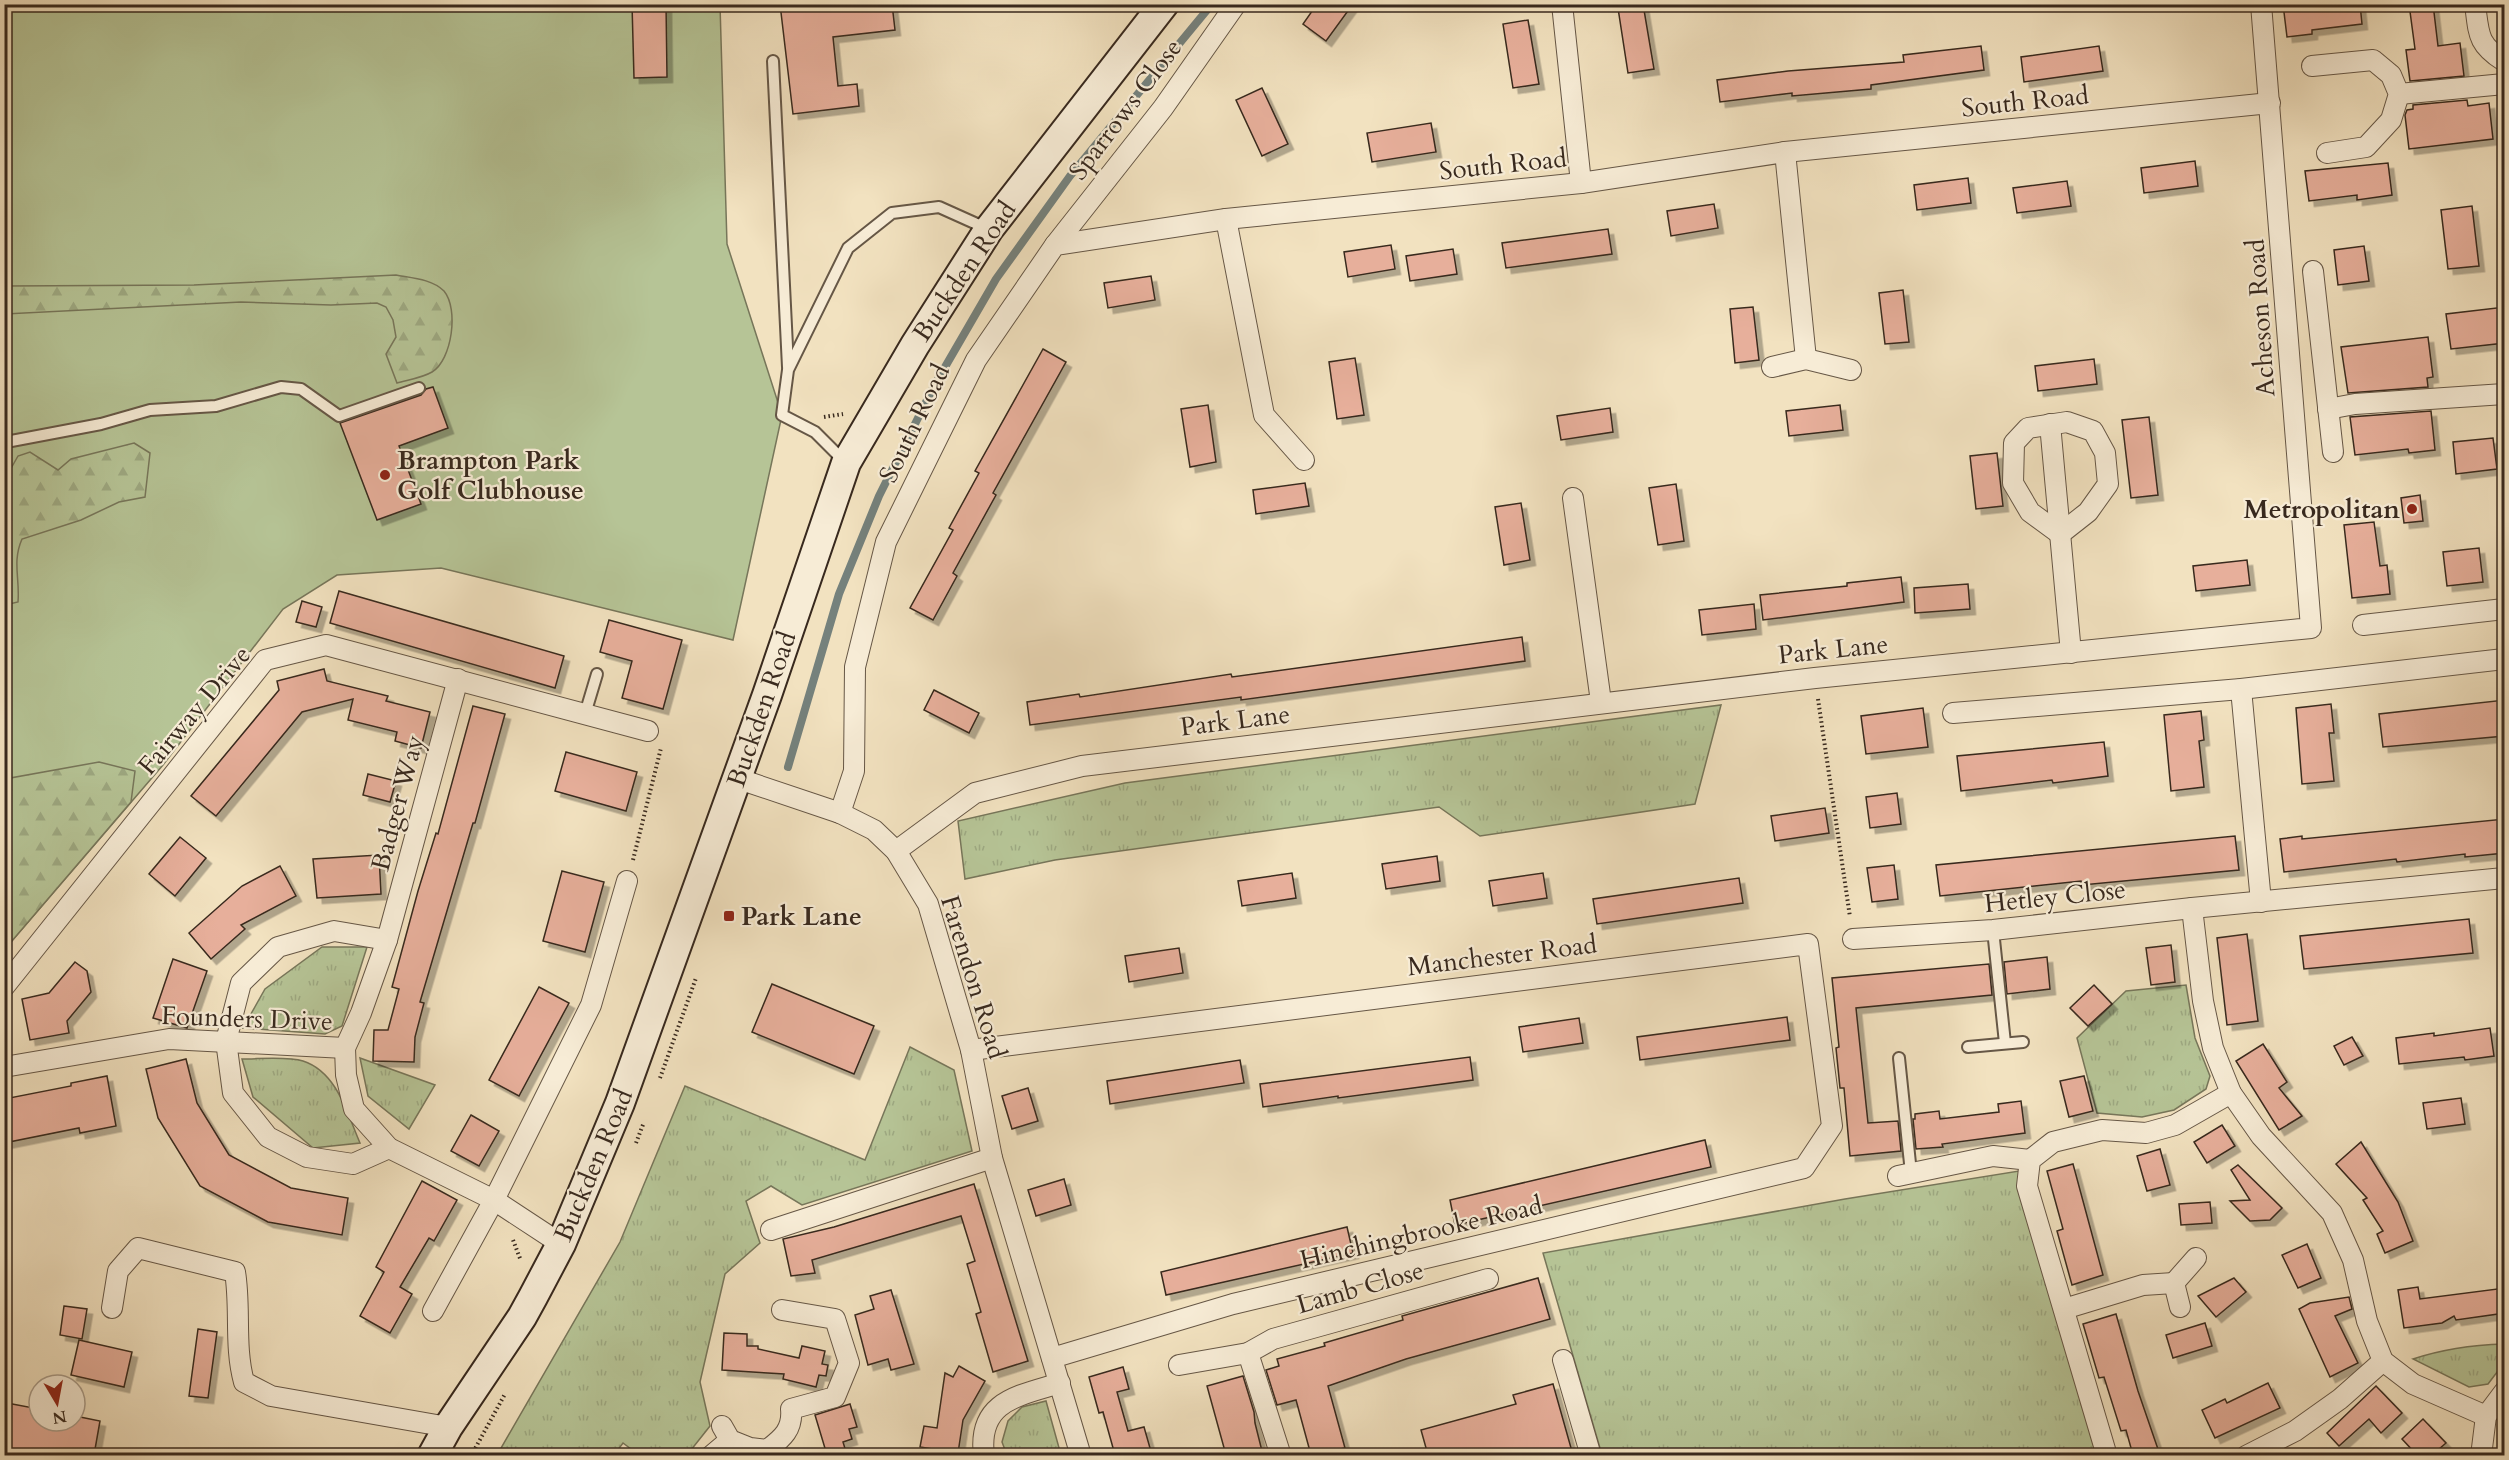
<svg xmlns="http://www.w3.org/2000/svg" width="2509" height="1460" viewBox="0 0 2509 1460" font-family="Cardo,serif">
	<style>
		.grass { fill: #b6c496; stroke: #77765a; stroke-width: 1.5 }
		.forest { fill: url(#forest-firs); stroke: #77765a; stroke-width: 1.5 }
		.park { fill: url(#park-tufts); stroke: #77765a; stroke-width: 1.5 }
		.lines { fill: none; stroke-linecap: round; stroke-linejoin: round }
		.stream { stroke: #75817c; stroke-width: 8 }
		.building { fill: #e7af9b; stroke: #38291e; stroke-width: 1.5; filter: url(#shadow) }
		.lane-casing { stroke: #665746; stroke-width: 14 }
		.street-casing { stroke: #665746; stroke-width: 22 }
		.secondary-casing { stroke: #38291e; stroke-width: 32 }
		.path { stroke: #38291e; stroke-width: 4; stroke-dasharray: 1.5 3; stroke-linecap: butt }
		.lane { stroke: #f7ecd6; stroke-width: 10 }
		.street { stroke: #f7ecd6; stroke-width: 20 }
		.secondary { stroke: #f7ecd6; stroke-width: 28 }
		.poi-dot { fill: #8f2418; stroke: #f7ecd6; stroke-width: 2 }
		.labels { text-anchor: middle; stroke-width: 4.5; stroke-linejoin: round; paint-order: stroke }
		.street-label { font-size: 26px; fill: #38291e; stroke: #f7ecd6 }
		.poi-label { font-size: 26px; font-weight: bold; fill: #38291e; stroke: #f7ecd6; text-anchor: start }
	</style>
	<defs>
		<pattern id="forest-firs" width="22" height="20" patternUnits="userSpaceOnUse" patternTransform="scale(1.5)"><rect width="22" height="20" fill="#b6c496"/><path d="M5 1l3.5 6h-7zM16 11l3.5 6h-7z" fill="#9da881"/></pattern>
		<pattern id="park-tufts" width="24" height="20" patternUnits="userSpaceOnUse" patternTransform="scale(1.5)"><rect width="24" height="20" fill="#b6c496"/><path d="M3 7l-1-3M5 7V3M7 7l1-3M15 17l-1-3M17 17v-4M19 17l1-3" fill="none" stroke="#9da881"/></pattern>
		<filter id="shadow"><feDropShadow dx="5.5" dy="5.5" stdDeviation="0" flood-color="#0004"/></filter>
	</defs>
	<rect width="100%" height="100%" fill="#f2e2c0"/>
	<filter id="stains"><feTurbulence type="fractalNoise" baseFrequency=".00333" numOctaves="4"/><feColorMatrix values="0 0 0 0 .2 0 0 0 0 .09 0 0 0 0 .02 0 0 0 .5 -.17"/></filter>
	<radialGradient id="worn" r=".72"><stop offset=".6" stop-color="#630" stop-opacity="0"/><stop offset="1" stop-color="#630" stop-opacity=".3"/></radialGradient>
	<path class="grass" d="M5,5h715l7,239 55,171 -49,225 -292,-72 -104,7 -54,34 -120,156 -158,184z"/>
	<g class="forest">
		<path d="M396,275c16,3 36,4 48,16 15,18 8,69 -12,81 -10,6 -25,8 -35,11l-11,-29 10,-17 -3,-17 -7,-13 -9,-4 -46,2 -90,-3 -236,12v-28l189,-1z"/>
		<path d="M134,443l16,10 -5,44 -26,5 -38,18 -59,19c-10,23 -2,39 -4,63l-13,3v-126l13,-23 12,-4 28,18 13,-11z"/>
		<path d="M99,762l36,9 -4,31 -126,147v-170z"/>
	</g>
	<g class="park">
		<path d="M1721,705l-26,99 -215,32 -41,-29 -384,53 -90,19 -7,-58 167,-38z"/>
		<path d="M322,947h45l-25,79 -17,8 -82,-6 22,-39z"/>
		<path d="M2186,985l9,53 15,38 -4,13 -32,21 -32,7 -45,-4 -20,-75 49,-47z"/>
		<path d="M910,1047l44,23 18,81 -170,54 -31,-19 -25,15 14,42 -35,31 -25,108 10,44 -23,29h-48l-16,-12 -9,12h-117l123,-213 65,-156 180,74z"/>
		<path d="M360,1058l75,27 -26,44 -41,-33z"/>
		<path d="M242,1059c17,0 45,-3 61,2 34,11 44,52 57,82l-47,5 -60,-51z"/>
		<path d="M2019,1171l82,284h-499l-59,-202 302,-54z"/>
		<path d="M2504,1344v19l-16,21 -19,3 -56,-28c30,-10 59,-14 91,-15z"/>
		<path d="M1046,1401l15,54h-54l-5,-13 6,-21 14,-14z"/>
	</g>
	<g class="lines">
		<path class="stream" d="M788,767l51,-173 40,-98 55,-110 62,-107 74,-103 142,-172"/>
	</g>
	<g class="building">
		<path d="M632,4h34l1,73 -33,1z"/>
		<path d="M780,4h112l3,26 -62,7 5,49 19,-2 2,22 -66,8z"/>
		<path d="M1317,4h36l-27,37 -23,-17z"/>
		<path d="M1643,4l11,65 -26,4 -10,-65z"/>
		<path d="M2283,4h77l2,20 -50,6v4l-25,3z"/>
		<path d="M2409,4h24l5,42 22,-3 4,33 -54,5 -4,-31 9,-1z"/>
		<path d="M1528,20l11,64 -26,4 -10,-64z"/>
		<path d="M1981,46l3,24 -113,15v4l-79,7v-3l-72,9 -3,-22 71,-9 116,-9 -1,-7z"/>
		<path d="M2099,46l4,25 -79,11 -3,-25z"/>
		<path d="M1262,88l26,56 -26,12 -26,-56z"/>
		<path d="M2467,100l1,6 21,-3 4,36 -84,10 -4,-34 2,-5 6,-1v-4z"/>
		<path d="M1431,123l5,29 -64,10 -5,-29z"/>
		<path d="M2195,161l3,25 -54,7 -3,-25z"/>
		<path d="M2388,163l4,32 -35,5v-5l-48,6 -4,-30z"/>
		<path d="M1968,178l3,25 -54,7 -3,-25z"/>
		<path d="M2067,181l4,25 -54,7 -4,-25z"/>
		<path d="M1714,204l4,24 -47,8 -4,-25z"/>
		<path d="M2472,206l7,60 -31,3 -7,-59z"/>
		<path d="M1608,229l4,25 -106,14 -4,-25z"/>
		<path d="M1391,245l4,24 -47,8 -4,-25z"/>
		<path d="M2364,246l5,35 -31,4 -4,-35z"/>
		<path d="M1453,249l4,25 -47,7 -4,-25z"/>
		<path d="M1151,276l4,24 -47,8 -4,-25z"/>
		<path d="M1903,290l6,52 -24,2 -6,-51z"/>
		<path d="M1753,307l6,53 -24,3 -5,-54z"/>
		<path d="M2505,307v36l-54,6 -5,-35z"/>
		<path d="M2428,337l5,40 -6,1 1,9 -80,6 -7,-46z"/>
		<path d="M1043,349l23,13 -73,131 3,2 -43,78 4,3 -24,44 -23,-12 43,-78 -4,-2 30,-55 -4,-2z"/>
		<path d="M1355,358l9,57 -27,4 -8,-57z"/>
		<path d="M2094,359l3,25 -59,7 -3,-25z"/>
		<path d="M433,387l15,41 -49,18 22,58 -44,16 -37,-97 81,-28 5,-6z"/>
		<path d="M1208,405l8,57 -26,5 -9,-58z"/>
		<path d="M1840,405l3,25 -54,6 -3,-25z"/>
		<path d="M1610,408l3,24 -52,8 -4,-24z"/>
		<path d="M2431,411l4,39 -26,3 -1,-4 -53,6 -5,-38z"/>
		<path d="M2149,417l9,78 -27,3 -9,-78z"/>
		<path d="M2493,438l4,31 -41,5 -3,-32z"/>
		<path d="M1997,453l6,53 -27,3 -6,-53z"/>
		<path d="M1305,483l4,23 -53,8 -3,-24z"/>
		<path d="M1676,484l8,57 -26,4 -9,-57z"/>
		<path d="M2420,495l3,26 -19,2 -3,-25z"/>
		<path d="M1521,503l9,57 -26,5 -9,-58z"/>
		<path d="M2374,522l6,44 7,-1 3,29 -38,4 -8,-73z"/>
		<path d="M2479,548l4,34 -36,4 -4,-34z"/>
		<path d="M2247,560l3,25 -54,6 -3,-25z"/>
		<path d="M1901,577l3,25 -141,18 -3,-25 87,-9v-3z"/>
		<path d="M1968,584l2,25 -55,4 -1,-25z"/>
		<path d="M339,591l225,65 -9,32 -225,-65z"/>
		<path d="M302,601l20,6 -6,20 -20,-5z"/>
		<path d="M1754,604l2,25 -54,6 -3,-25z"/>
		<path d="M609,620l73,20 -19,69 -41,-11 10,-37 -32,-9z"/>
		<path d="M1522,637l3,24 -284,39v-3l-211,28 -3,-23 52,-8 1,3 151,-23 1,3z"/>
		<path d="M324,669l3,12 61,15 -2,5 44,11 -9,36 -26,-7 2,-9 -49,-12 5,-21 -51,13 -86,104 -25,-20 88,-106 -2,-9z"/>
		<path d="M934,690l45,23 -10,20 -45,-23z"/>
		<path d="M2505,700v36l-122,11 -4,-33z"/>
		<path d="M2331,704l3,29h-5l5,48 -32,3 -6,-76z"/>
		<path d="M473,706l32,8 -30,109h-2l-53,179 4,1 -9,34 -1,25 -41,-1 1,-31h14l11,-41 -7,-2 26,-96 18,-58 2,1z"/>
		<path d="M1923,708l5,39 -62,7 -5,-38z"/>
		<path d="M2201,711l3,29 -5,1 5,46 -33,4 -7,-76z"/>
		<path d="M2104,742l4,34 -55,7 -1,-3 -91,11 -4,-35z"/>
		<path d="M566,752l71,20 -11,39 -71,-20z"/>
		<path d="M368,774l28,7 -6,21 -27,-7z"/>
		<path d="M1897,793l4,31 -31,4 -4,-31z"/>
		<path d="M1825,808l4,25 -54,8 -4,-25z"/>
		<path d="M2505,819v34l-40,4v-3l-68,8 -1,-3 -112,13 -4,-33 22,-3v3z"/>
		<path d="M2235,836l4,34 -157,15 -1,-4 -141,15 -4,-31z"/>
		<path d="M180,837l26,21 -31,38 -26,-22z"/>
		<path d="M379,855l2,39 -64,4 -4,-39z"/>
		<path d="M1437,856l3,25 -54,8 -4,-25z"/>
		<path d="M1894,865l4,34 -26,3 -5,-34z"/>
		<path d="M280,866l16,30 -55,29 4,4 -34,30 -22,-26 53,-47z"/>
		<path d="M562,871l42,11 -19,70 -42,-11z"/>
		<path d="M1292,873l4,25 -54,8 -4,-25z"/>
		<path d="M1543,873l4,25 -54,8 -4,-25z"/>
		<path d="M1739,878l4,25 -146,21 -4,-25z"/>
		<path d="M2469,919l4,34 -169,16 -4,-33z"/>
		<path d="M2247,934l11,87 -31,4 -10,-87z"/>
		<path d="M2171,945l4,37 -24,3 -5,-37z"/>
		<path d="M1179,948l4,25 -54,9 -4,-26z"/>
		<path d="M2047,957l3,32 -43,5 -3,-32z"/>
		<path d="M173,959l34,12 -20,57 -34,-10z"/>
		<path d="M75,962l12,9 4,21 -24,29 2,12 -39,7 -8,-41 27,-6z"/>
		<path d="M1989,964l3,31 -136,13 12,115 30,-2 3,30 -51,5 -6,-68h-4l-4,-40 3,-1 -7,-69z"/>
		<path d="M772,984l102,42 -20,48 -102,-42z"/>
		<path d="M2094,985l18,19 -24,22 -18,-18z"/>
		<path d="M539,987l30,16 -50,93 -30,-16z"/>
		<path d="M1787,1017l3,23 -150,20 -3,-23z"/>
		<path d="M1579,1018l4,25 -60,9 -4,-25z"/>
		<path d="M2490,1028l4,28 -29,4 -1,-3 -65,7 -3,-26 38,-5v3z"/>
		<path d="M2352,1037l11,19 -19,9 -10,-19z"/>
		<path d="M2263,1044l24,38 -8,6 23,28 -23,14 -43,-69z"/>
		<path d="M1470,1057l3,23 -135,18v-2l-75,11 -3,-23z"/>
		<path d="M186,1059l11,44 32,52 62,33 57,10 -6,37 -74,-13 -68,-36 -42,-68 -12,-49z"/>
		<path d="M1240,1060l4,23 -134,21 -3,-23z"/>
		<path d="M107,1076l9,50 -36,7 -1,-5 -75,15v-44l67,-13v-3z"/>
		<path d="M2084,1076l9,35 -24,6 -9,-36z"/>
		<path d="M1028,1088l10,33 -26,8 -10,-33z"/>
		<path d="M2461,1098l4,26 -38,5 -4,-26z"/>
		<path d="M2021,1101l4,32 -83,11 1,3 -27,2 -3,-30h2v-5l24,-3 1,8 59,-7 -1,-8z"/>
		<path d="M471,1115l28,16 -20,35 -28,-15z"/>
		<path d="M2222,1125l13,21 -28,17 -13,-21z"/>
		<path d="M1705,1140l6,27 -256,58 -5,-25z"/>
		<path d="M2361,1142l37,60 15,39 -28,12 -8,-19 6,-3 -20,-31 4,-2 -31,-34z"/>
		<path d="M2160,1149l10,36 -23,6 -10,-35z"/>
		<path d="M2073,1164l30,111 -31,10 -15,-54 6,-2 -16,-58z"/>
		<path d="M2238,1165l44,43 -12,12 -20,1 -20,-20 20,-1 -19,-30z"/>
		<path d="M1064,1179l7,26 -35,11 -8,-26z"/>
		<path d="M422,1181l35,19 -23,41 -5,-3 -29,49 12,7 -22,39 -30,-17 24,-44 -8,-5z"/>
		<path d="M974,1184l54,177 -35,11 -17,-58 5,-2 -14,-48 8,-3 -14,-45 -149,44 3,13 -24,3 -8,-37 51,-12z"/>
		<path d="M2210,1202l2,21 -31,2 -2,-21z"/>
		<path d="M1347,1227l6,26 -187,42 -5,-23z"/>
		<path d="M2307,1244l14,34 -23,10 -16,-33z"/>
		<path d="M1538,1278l12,41 -144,40 -78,27 17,62 -34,7 -15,-55 -19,5 -11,-35 13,-4 -2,-7 48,-13 -1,-3 79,-23 -1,-4z"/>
		<path d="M2234,1278l12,14 -30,25 -18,-21z"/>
		<path d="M2418,1287l2,12 85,-11v25l-49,7 -2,-4 -12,7 -38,5 -6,-38z"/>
		<path d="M891,1290l23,74 -23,6 -3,-11 -20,6 -13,-50 19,-6 -4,-13z"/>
		<path d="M2349,1297l3,12 -17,7 23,47 -28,14 -31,-68 11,-6z"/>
		<path d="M64,1306l23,3 -5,30 -22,-4z"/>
		<path d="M2116,1314l22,77 22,64h-27l-7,-25 -5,1 -17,-54 -5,1 -16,-54z"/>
		<path d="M2205,1323l7,23 -39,12 -7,-23z"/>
		<path d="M198,1329l19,3 -9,66 -19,-2z"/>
		<path d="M724,1333l23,1v12h11v3l41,9 3,-12 23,5 -3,13 6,1 -2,11 -7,-1 -3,12 -33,-8 1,-5 -62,-4z"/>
		<path d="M79,1340l53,12 -8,35 -53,-12z"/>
		<path d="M959,1366l26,15 -22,39 -5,33 -38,-6 4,-21 13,2 8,-55 8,4z"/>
		<path d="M1123,1367l6,22 -12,3 11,39 16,-4 8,28h-37l-12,-43 -4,1 -10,-36z"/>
		<path d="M1243,1376l11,36 1,11 8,32h-37l-19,-69z"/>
		<path d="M2268,1383l12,25 -65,30 -13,-28 23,-11 2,4z"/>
		<path d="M1553,1384l20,71h-145l-7,-25 95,-26 -3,-9z"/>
		<path d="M2376,1386l26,27 -21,20 -12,-14 -30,27 -12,-13z"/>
		<path d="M7,1403l32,6v12h36v-5l25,5 -6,34h-90v-39z"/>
		<path d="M850,1404l7,23 -8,2 3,10 -9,3 4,13h-20l-12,-40z"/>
		<path d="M2423,1419l23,24 -14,12h-15l-15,-16z"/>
	</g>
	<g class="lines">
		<defs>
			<g id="lane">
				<path d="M773,61l15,306"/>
				<path d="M6,442l95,-18 49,-14 66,-4 65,-19 20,2 38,27 80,-28"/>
				<path d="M846,463l-31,-31 -33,-17 6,-45 60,-122 44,-35 47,-6 49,22"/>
				<path d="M585,714l12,-40"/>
				<path d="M1993,930l12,113"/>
				<path d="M1968,1047l55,-5"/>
				<path d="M1899,1058l12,115"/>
			</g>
			<g id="street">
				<path d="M1562,4l19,179"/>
				<path d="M2475,4c4,30 2,40 29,57"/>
				<path d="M2312,66l61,-6 18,15 8,19 -8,26 -25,27 -39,6"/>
				<path d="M2399,94l105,-10"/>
				<path d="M1785,152l21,207"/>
				<path d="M1226,219l38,196 40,45"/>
				<path d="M1055,245l108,-137 73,-104"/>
				<path d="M2313,271l20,181"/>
				<path d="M1772,367l34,-8 45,11"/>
				<path d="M2328,409l27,-5 149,-10"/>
				<path d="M2067,422l26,9 12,22 3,31 -20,28 -28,22 -30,-22 -17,-29 1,-40 14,-15z"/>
				<path d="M2050,424l21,229"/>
				<path d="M1573,498l28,204"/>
				<path d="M2363,625l141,-16"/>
				<path d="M458,679l-71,261 -26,73 -16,35 1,27 8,34 35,39 105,52 67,44"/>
				<path d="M2241,689l20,213"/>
				<path d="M1953,713l288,-24 263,-30"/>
				<path d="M736,778l104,35 34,17 22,21 32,53 43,146 21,108 89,298"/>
				<path d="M840,813l14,-42 1,-104 31,-125 90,-182 79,-115 171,-26 355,-36 204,-31 485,-49"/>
				<path d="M896,851l79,-58 107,-27 733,-88 496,-50 -50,-624"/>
				<path d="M2192,908l11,93 10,47 18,45 30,43 71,77 21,47 14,61 16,40 30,23 73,32"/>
				<path d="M1853,939l140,-9 199,-22 312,-30"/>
				<path d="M387,940l-53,-9 -56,16 -37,36 -15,58 7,52 35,44 39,20 46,7 36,-16"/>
				<path d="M4,987l261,-327 61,-15 322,86"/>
				<path d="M971,1050l837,-106 24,182 -28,42 -571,136 -181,54"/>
				<path d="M4,1067l165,-28 176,9"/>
				<path d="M1898,1176l95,-20 37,4"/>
				<path d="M771,1230l221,-72"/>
				<path d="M2180,1307l-6,-24 22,-25"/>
				<path d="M112,1308l6,-37 20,-23 97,24c6,36 -1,74 9,110l27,14 177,31"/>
				<path d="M2064,1309l79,-24 31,-2"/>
				<path d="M433,1311l61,-111 97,-195 36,-124"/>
				<path d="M1248,1353l33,103"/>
				<path d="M1563,1360l28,96"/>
				<path d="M1179,1365l69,-12 25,-14 215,-60"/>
				<path d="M722,1426l8,14 20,8 17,2c16,-12 26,-21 24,-41l44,-12 14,-34 -14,-44 -53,-9"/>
				<path d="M711,1456l19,-16"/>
				<path d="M984,1456c-7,-55 34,-60 76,-73"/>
				<path d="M2107,1456l-80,-270 3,-26 23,-18 49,-12 44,3 29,-8 56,-32"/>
				<path d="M2246,1456l49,-25 45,-32 43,-38"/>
				<path d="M2481,1456l5,-40 18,-24"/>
			</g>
			<path id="secondary" d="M432,1456l16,-29 74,-110 11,-20 28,-53 59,-141 147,-408 79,-232 69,-118 74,-116 175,-225"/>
		</defs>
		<use href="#lane" class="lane-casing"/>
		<use href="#street" class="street-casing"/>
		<use href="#secondary" class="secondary-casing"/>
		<g class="path">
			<path d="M824,417l19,-3"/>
			<path d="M1818,699l32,218"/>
			<path d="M633,860l28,-112"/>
			<path d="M660,1078l36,-100"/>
			<path d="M636,1143l8,-21"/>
			<path d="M513,1240l8,21"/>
			<path d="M471,1456l34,-62"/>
		</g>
		<use href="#lane" class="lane"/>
		<use href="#street" class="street"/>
		<use href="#secondary" class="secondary"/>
	</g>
	<g class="poi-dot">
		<circle cx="385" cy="475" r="6"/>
		<circle cx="2412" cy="509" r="6"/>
		<rect x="723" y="910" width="12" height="12" rx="3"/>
	</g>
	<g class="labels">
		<g class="street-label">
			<text transform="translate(2025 101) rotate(-6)" y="9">South Road</text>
			<text transform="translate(1125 109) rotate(-53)" y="9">Sparrows Close</text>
			<text transform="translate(1503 164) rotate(-6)" y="9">South Road</text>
			<text transform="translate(964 271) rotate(-56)" y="9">Buckden Road</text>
			<text transform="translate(2260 318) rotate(-94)" y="9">Acheson Road</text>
			<text transform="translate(914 423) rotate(-64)" y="9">South Road</text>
			<text transform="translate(1833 649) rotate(-6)" y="9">Park Lane</text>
			<text transform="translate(761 709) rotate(-71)" y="9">Buckden Road</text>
			<text transform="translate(194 710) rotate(-50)" y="9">Fairway Drive</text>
			<text transform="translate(1235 720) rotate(-7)" y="9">Park Lane</text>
			<text transform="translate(397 803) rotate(-75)" y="9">Badger Way</text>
			<text transform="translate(2055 896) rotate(-6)" y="9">Hetley Close</text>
			<text transform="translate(1502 955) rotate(-7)" y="9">Manchester Road</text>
			<text transform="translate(974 977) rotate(73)" y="9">Farendon Road</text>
			<text transform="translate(247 1018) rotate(2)" y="9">Founders Drive</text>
			<text transform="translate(593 1165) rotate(-67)" y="9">Buckden Road</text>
			<text transform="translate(1421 1232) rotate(-13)" y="9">Hinchingbrooke Road</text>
			<text transform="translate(1360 1287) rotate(-16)" y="9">Lamb Close</text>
		</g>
		<g class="poi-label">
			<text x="397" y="469">Brampton Park<tspan x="397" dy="30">Golf Clubhouse</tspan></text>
			<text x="2400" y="518" text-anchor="end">Metropolitan</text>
			<text x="741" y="925">Park Lane</text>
		</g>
	</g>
	<rect width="2509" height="1460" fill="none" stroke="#f2e2c0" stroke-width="24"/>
	<rect x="6" y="6" width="2497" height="1448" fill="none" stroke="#38291e" stroke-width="3"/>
	<rect x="12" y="12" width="2485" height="1436" fill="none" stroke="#38291e" stroke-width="1.5"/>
	<g transform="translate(57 1403) rotate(170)"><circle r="28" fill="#f7ecd6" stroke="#ab9e8c" stroke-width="1.5"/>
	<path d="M0-4.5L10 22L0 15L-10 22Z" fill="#8f2418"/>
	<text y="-9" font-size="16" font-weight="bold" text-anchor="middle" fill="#38291e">N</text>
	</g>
	<rect width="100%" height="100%" filter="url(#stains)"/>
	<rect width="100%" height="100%" fill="url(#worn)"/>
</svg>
